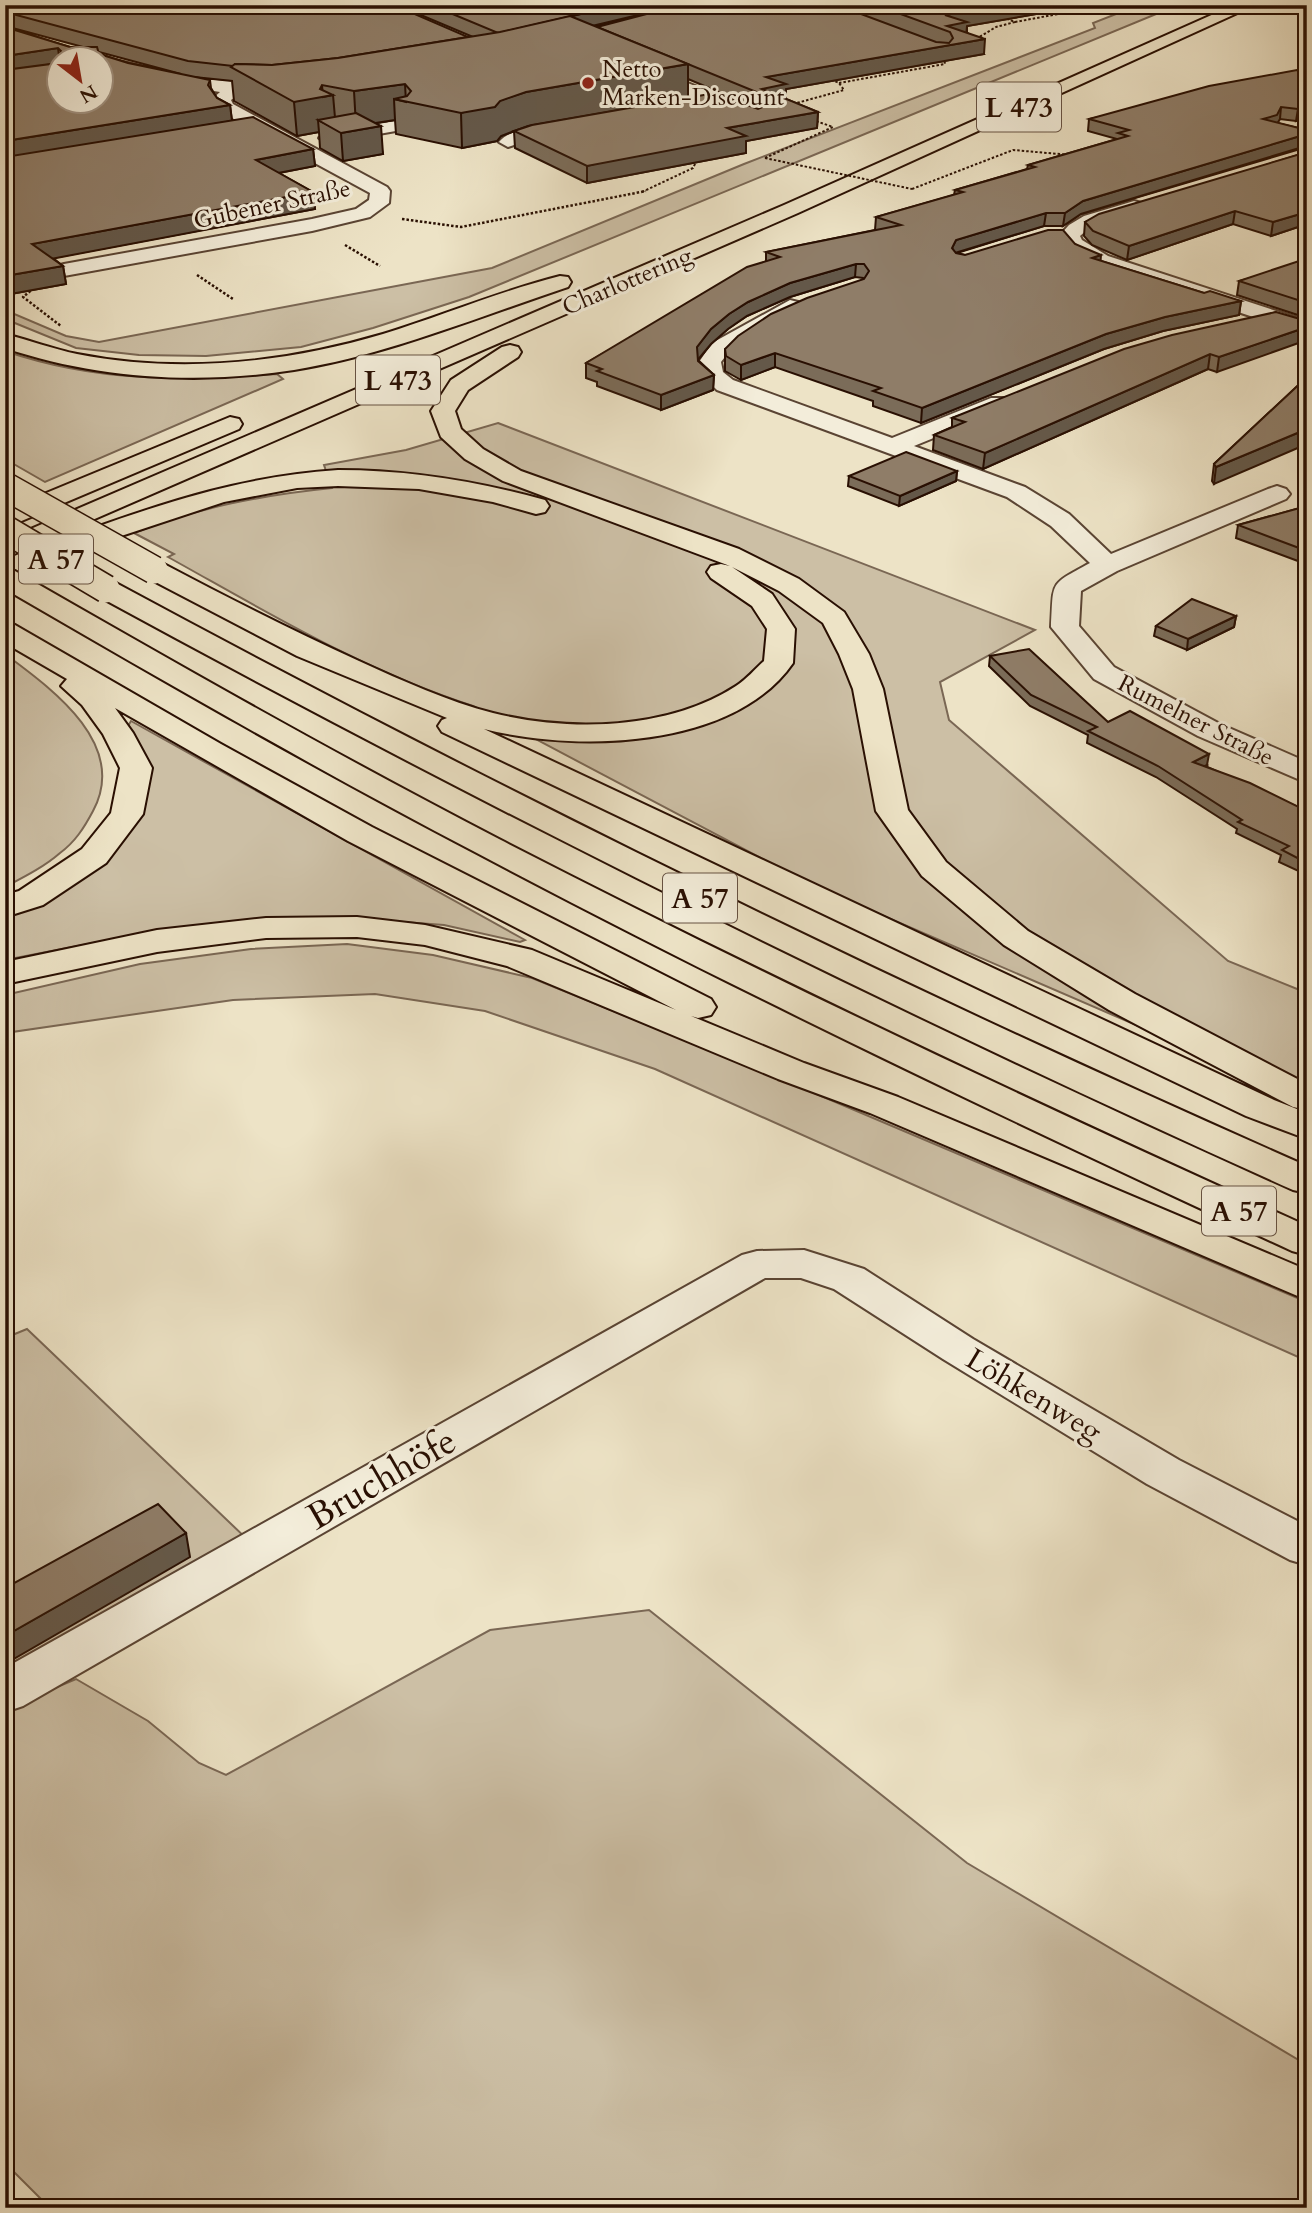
<svg xmlns="http://www.w3.org/2000/svg" width="1312" height="2213" viewBox="0 0 1312 2213" font-family="Cardo,serif">
	<style>
		.green { fill: #ccbfa5; stroke: #7a6754; stroke-width: 2 }
		.lines { fill: none; stroke-linecap: round; stroke-linejoin: round }
		.minor-casing { stroke: #5a4433; stroke-width: 4 }
		.highway-casing { stroke: #290f02; stroke-width: 4 }
		.path-far1 { stroke: #290f02; stroke-width: 2; stroke-dasharray: 2.5 2; stroke-linecap: butt }
		.path { stroke: #290f02; stroke-width: 2.5; stroke-dasharray: 2.5 2; stroke-linecap: butt }
		.minor { fill: #f3edda; fill-rule: evenodd }
		.highway { fill: #ede3c6; fill-rule: evenodd }
		.highway-bridge-casing { stroke: #290f02; stroke-width: 30; stroke-linecap: butt }
		.path-bridge { stroke: #290f02; stroke-width: 2; stroke-dasharray: 2.5 2; stroke-linecap: butt }
		.highway-bridge { stroke: #ede3c6; stroke-width: 27 }
		.wall { fill: #7b6c59; stroke: #290f02; stroke-width: 2; fill-rule: evenodd }
		.shaded-wall { fill: #645849; stroke: #290f02; stroke-width: 2 }
		.building { fill: #8f7d68; stroke: #290f02; stroke-width: 2; fill-rule: evenodd }
		.poi-dot { fill: #8f2418; stroke: #f3edda; stroke-width: 2.5 }
		.labels { text-anchor: middle; stroke-width: 6; stroke-linejoin: round; paint-order: stroke }
		.far-poi-label { font-size: 24px; fill: #290f02; stroke: #f3edda; text-anchor: start }
		.far-street-label { font-size: 24px; fill: #290f02; stroke: #f3edda }
		.shield { fill: #f3edda; stroke: #665243; stroke-width: 2 }
		.shield-label { font-size: 28px; font-weight: bold; fill: #290f02 }
		.street-label { font-size: 30px; fill: #290f02; stroke: #f3edda }
		.near-street-label { font-size: 37px; fill: #290f02; stroke: #f3edda }
	</style>
	<rect width="100%" height="100%" fill="#ede3c6"/>
	<filter id="stains"><feTurbulence type="fractalNoise" baseFrequency=".00286" numOctaves="4"/><feColorMatrix values="0 0 0 0 .2 0 0 0 0 .09 0 0 0 0 .02 0 0 0 .5 -.17"/></filter>
	<radialGradient id="worn" r=".72"><stop offset=".6" stop-color="#630" stop-opacity="0"/><stop offset="1" stop-color="#630" stop-opacity=".3"/></radialGradient>
	<g class="green">
		<path d="M1139,5h39l-709,292 -96,31 -72,19 -95,9 -67,-1 -63,-7 -71,-29v-9l61,26 33,6 393,-74 252,-104 351,-136 -2,-5z"/>
		<path d="M5,351c94,32 175,29 272,23l6,5 -238,103 -40,-23z"/>
		<path d="M498,423l537,207 -95,52 9,38 279,241 79,32v106l-497,-215 -337,-178c-109,-35 -206,-94 -305,-149l6,-3 -40,-21c65,-26 129,-38 198,-45l-8,-23 82,-15z"/>
		<path d="M5,654c47,35 124,90 88,157 -9,17 -18,31 -33,42 -16,14 -36,24 -55,34z"/>
		<path d="M131,721l394,219 -5,2 -76,-17 -94,-7 -200,14 -145,28v-46l100,-60 36,-102 -13,-26z"/>
		<path d="M347,944l86,11 99,23 268,109 507,215v59l-652,-292 -170,-58 -110,-17 -142,6 -228,33v-38l135,-31 111,-15z"/>
		<path d="M27,1329l223,213 -245,139v-343z"/>
		<path d="M649,1610l318,253 340,202v143h-1257l-45,-45v-454l71,-30 72,42 51,42 27,12 264,-145z"/>
	</g>
	<g class="lines">
		<defs>
			<g id="minor">
				<path d="M102,57l90,21 99,8 3,4c-15,14 -45,-4 -63,10l2,4 154,83 3,4 -1,12 -19,14 -58,14 -248,45 -7,-2 -4,-4 4,-4 7,-2 248,-45 44,-10 13,-9 1,-7 -149,-81 -9,-13 8,-7 -50,-8 -68,-17v-7h-7z"/>
				<path d="M641,64l118,48 3,4 -9,5 -6,-1 -112,-47 -2,-4z"/>
				<path d="M401,120l6,1 3,4 -3,4 -79,14 -9,-5 9,-5z"/>
				<path d="M565,123l6,1 3,4 -3,4 -39,7 -24,8 -9,-5c14,-16 46,-16 66,-19z"/>
				<path d="M1134,201l7,2 3,4 -3,4c-21,6 -44,10 -61,25l2,4 26,16 199,65v14l-213,-71c-16,-7 -27,-13 -34,-29l9,-10 15,-9z"/>
				<path d="M790,300l8,2 3,5 -3,5 -70,41 -7,9 2,10 10,8 159,58 99,-40h16l4,5 -4,5 -93,38 111,41 44,27 42,40 157,-65 9,-3 9,3 4,5 -4,5 -169,72 -36,20 -2,35 35,41 106,57 87,38v21l-109,-47 -104,-57 -43,-52c3,-47 -3,-41 39,-64l-39,-37 -44,-29 -290,-107 -17,-16 -1,-12 13,-19z"/>
				<path d="M804,1250l60,19 109,70 206,121 128,66v39l-17,-5 -143,-76 -204,-125 -109,-70 -33,-11h-36l-742,428 -18,6v-44l737,-413 15,-4z"/>
			</g>
			<g id="highway">
				<path d="M1234,5h21l-457,208 -793,345v-18l779,-335z"/>
				<path d="M560,276l8,1 3,5 -3,5c-90,30 -181,68 -274,83 -96,15 -197,9 -289,-22v-14c24,6 48,15 72,20 102,20 208,9 306,-20 59,-18 117,-43 177,-58z"/>
				<path d="M510,345l8,2 3,5 -3,5 -50,33 -13,21 6,18 22,20 38,22 218,78 60,30 45,33 25,42 14,35 25,121 38,52 82,69 107,63 172,90v26l-14,-3 -184,-97 -105,-65 -82,-69 -46,-65 -23,-122 -14,-35 -16,-31 -44,-32 -47,-24 40,27 23,35 -2,34c-60,87 -218,89 -309,66l790,371 33,13v26l-61,-23 -804,-384 -4,-6 4,-6 5,-2 -150,-62 -153,-80 -4,-6 4,-6 10,-2 10,2c64,34 129,67 195,97 44,20 88,40 134,52 77,19 175,17 243,-27 11,-7 19,-17 28,-25l3,-32 -15,-23 -41,-28 -4,-6 4,-6 10,-2 9,2 -227,-85 -38,-22 -24,-22 -10,-26 20,-31 51,-33z"/>
				<path d="M230,417l9,2 3,5 -3,5 -234,99v-18z"/>
				<path d="M338,470c72,0 138,11 207,30l4,6 -4,6 -9,2 -43,-12 -74,-13 -81,-3 -41,2 -73,14 -127,42 -9,-2 -4,-6 4,-6c84,-30 159,-54 250,-60z"/>
				<path d="M5,569l10,2c160,92 320,183 484,268 266,137 535,264 808,387v29l-15,-4c-275,-127 -549,-257 -817,-399 -159,-83 -315,-173 -470,-263z"/>
				<path d="M106,581l10,2c389,210 786,405 1191,583v27l-14,-3c-407,-183 -805,-381 -1197,-595l-4,-6 4,-6z"/>
				<path d="M5,622l10,3 206,119 151,83 339,172 5,8 -5,8 -13,3 -7,-2 113,47 94,34 409,173v30l-437,-187 -92,-34 -271,-113 -82,-21 -68,-8 -91,1 -109,14 -152,32v-22l152,-32 109,-12 91,-1 68,8 107,25 144,60 -328,-169 -233,-133 18,25 19,35 -9,46 -37,49 -63,42 -38,12v-22l14,-4 63,-42 29,-36 9,-45 -17,-34 -21,-29 -21,-19 6,-7 -62,-36z"/>
			</g>
		</defs>
		<use href="#minor" class="minor-casing"/>
		<use href="#highway" class="highway-casing"/>
		<g class="path-far1">
			<path d="M1015,22l92,-17"/>
			<path d="M976,39l20,-12 19,-5 -13,-5"/>
			<path d="M839,83l106,-19 -1,-6"/>
			<path d="M793,104l51,-14 -5,-7 -9,-4"/>
			<path d="M765,158l68,-31 -20,-7"/>
			<path d="M912,189l101,-39 58,5"/>
			<path d="M642,192l51,-24 5,-10"/>
		</g>
		<g class="path">
			<path d="M402,219l59,8 185,-36"/>
			<path d="M345,245l35,21"/>
			<path d="M197,275l36,24"/>
			<path d="M34,288l-11,9 38,29"/>
		</g>
		<use href="#minor" class="minor"/>
		<use href="#highway" class="highway"/>
		<defs>
			<g id="highway-bridge">
				<path d="M5,486l149,84"/>
				<path d="M5,529l101,60"/>
			</g>
		</defs>
		<use href="#highway-bridge" class="highway-bridge-casing"/>
		<path class="path-bridge" d="M765,158l147,31"/>
		<use href="#highway-bridge" class="highway-bridge"/>
	</g>
	<g class="wall">
		<path d="M5,5l463,32h5l-76,-32h283l-86,21 3,1 84,-22h407l-121,21v6l17,22 -198,35v10l32,13 -1,16 -71,13v12l-159,30 -72,-35 -1,-17 14,-5 -27,10 -4,5 -35,7 -66,-14 -1,-14 -20,3 8,31 -40,7 -23,-13 -1,-16 -22,4 -63,-35 -2,-20 -38,-4 16,3 1,8 6,10 13,7 2,16 81,28 2,17 -36,7 34,19 2,17 -262,49 10,8 3,18 -61,11v-268l65,20h13l-78,-21zM99,52l82,22 -53,-11 -29,-9zM688,79l71,30 -71,-11z"/>
		<path d="M1307,73v45l-11,3 -16,-2 -3,4 30,7v17l-226,67 -18,12h-19l-87,27 8,2 110,-11 26,17 103,32 37,8 -2,14 -76,16 -59,18 -183,74 -48,-17v-5l-98,-34 -34,13 -16,-9v-22l139,-69 -1,-2 -8,-1 -65,20 -43,19 -19,13 -17,15 -13,16 16,15 -1,15 -52,20 -64,-24v-4l-11,-4v-15l180,-102v-9l109,-22 1,-13 78,-22 1,-5 72,-21 1,-4 89,-26 -29,-8 1,-12z"/>
		<path d="M1307,152v72l-36,12 -38,-12 -106,36 -35,-15 -8,-9 1,-14z"/>
		<path d="M1307,263v55l-70,-23 2,-14z"/>
		<path d="M1276,312l-59,60 -9,-3 -225,100 -50,-19 1,-15 18,-8v-9z"/>
		<path d="M1307,377l-93,107 -2,-3 2,-17z"/>
		<path d="M957,471l-1,10 -57,25 -51,-20 1,-10z"/>
		<path d="M1307,506l-1,58 -70,-26 2,-13z"/>
		<path d="M1236,616l-2,11 -47,23 -33,-14 2,-10z"/>
		<path d="M990,656l118,66 99,43 -2,1 102,45v64l-28,-13 2,-7 -45,-22 1,-4 -81,-52 -69,-34 1,-8 -58,-29 -41,-40z"/>
	</g>
	<g class="shaded-wall">
		<path d="M619,5h61l-180,43v-15z"/>
		<path d="M1004,5h84l-121,21 -1,11 -16,-5 -5,-17z"/>
		<path d="M985,39l-1,15 -198,35v11l-24,-6 4,-17z"/>
		<path d="M58,48l2,15 -55,8v-15z"/>
		<path d="M688,64v34l-160,28 -27,10 -4,5 -35,7 -1,-35 65,-21z"/>
		<path d="M405,84l1,18 -12,-3 1,21 -39,6 -2,-35z"/>
		<path d="M322,85l1,12 10,-2 3,34 -18,-9 1,12 -22,4 -3,-34 26,-13z"/>
		<path d="M230,105l2,16 -227,37v-17z"/>
		<path d="M1307,106v12l-11,3 2,-12z"/>
		<path d="M1281,107l-1,12 -5,8 -12,-8z"/>
		<path d="M818,112l-1,16 -71,13v12l-159,30v-17l140,-38z"/>
		<path d="M381,126l2,28 -40,7 -2,-28z"/>
		<path d="M1307,134l-1,12 -225,68 -18,12 2,-13 18,-12z"/>
		<path d="M313,149l2,17 -58,11 -1,-17z"/>
		<path d="M313,192l2,17 -280,53 -3,-18z"/>
		<path d="M1235,211l-2,13 -106,36 2,-14z"/>
		<path d="M1307,212v12l-36,12 2,-14z"/>
		<path d="M1046,213l-2,13 -89,27 -3,-5 4,-8z"/>
		<path d="M1101,255l-1,14 -8,-11z"/>
		<path d="M856,264l-1,13 -65,20 -43,19 -19,13 -17,15 -15,18 1,-15 14,-18 18,-15 19,-12 42,-19z"/>
		<path d="M63,266l3,18 -61,11v-19z"/>
		<path d="M1241,301l-2,14 -76,16 -59,18 -183,74 1,-15 184,-74 59,-17z"/>
		<path d="M1307,327v13l-90,32 2,-15z"/>
		<path d="M775,353v14l-34,13v-15z"/>
		<path d="M1210,354l-2,15 -225,100 2,-16z"/>
		<path d="M714,375l-1,15 -52,20v-15z"/>
		<path d="M1307,429v15l-93,40 2,-17z"/>
		<path d="M957,471l-1,10 -57,25 1,-10z"/>
		<path d="M1236,616l-2,11 -47,23 1,-11z"/>
		<path d="M1209,754l-2,11 -16,8 2,-11z"/>
		<path d="M186,1533l4,24 -185,107v-28z"/>
	</g>
	<g class="building">
		<path d="M5,5h389l74,32 -130,21 -66,7 -37,-1 -2,2 -45,-5 -183,-49z"/>
		<path d="M431,5h188l-121,28z"/>
		<path d="M681,5h156l99,37 13,1 4,-5 -3,-6 -74,-27h128l-59,10 22,7 -20,4 38,13 -219,38 20,7 -24,5 56,23 -91,16 19,8 -159,30 -73,-35 18,-6 183,-32 43,16 12,-5 1,-4 -5,-4 -169,-69z"/>
		<path d="M570,16l118,48 -162,28 -26,9 -5,6 -34,6 -67,-14 13,-3 4,-5 -6,-7 -51,7 -32,-6 -2,4 13,6 -39,7 -63,-35 4,-3 37,1 66,-7 162,-26z"/>
		<path d="M5,27l65,20h27l2,7 29,9 82,17 -2,5 9,13 13,7 -225,36v-71l53,-7 3,-12 -3,-3 -53,8zM60,60h42v42h-42z"/>
		<path d="M1297,70l10,3v33l-9,3 -17,-2 -4,8 -14,4 44,11v4l-224,67 -18,12h-19l-90,27 -4,8 4,5 9,2 83,-25h15l12,14 26,11 -9,3 112,35 6,-2 31,10 -76,16 -59,17 -184,74 -49,-17 8,-3 -106,-35 -34,12 -15,-9 -1,-7 13,-13 33,-22 36,-16 57,-19 5,-8 -5,-7h-8l-66,19 -42,19 -19,12 -18,15 -14,18 1,14 16,14 -53,20 -64,-24 5,-2 -16,-6 161,-96 33,-10 -14,-5 135,-27 -25,-8 87,-25 -8,-2 80,-23 -7,-2 100,-29 -10,-3 11,-3 -40,-11 120,-33z"/>
		<path d="M356,113l25,13 -40,7 -23,-13z"/>
		<path d="M253,117l60,32 -57,11 57,32 -281,52 31,22 -58,10v-119z"/>
		<path d="M1307,152v60l-34,10 -38,-11 -106,35 -36,-15 -8,-9 14,-8z"/>
		<path d="M1299,261l8,2v40l-68,-22z"/>
		<path d="M1276,312l31,9v6l-88,30 -9,-3 -225,99 -51,-18 31,-13 -13,-4 172,-69 48,-14z"/>
		<path d="M1307,377v52l-91,38 -2,-3z"/>
		<path d="M906,452l51,19 -57,25 -51,-20z"/>
		<path d="M1307,506v45l-69,-26z"/>
		<path d="M1192,599l44,17 -48,23 -32,-13z"/>
		<path d="M1029,649l79,73 22,-11 79,43 -16,8 57,21 57,28v52l-25,-13 7,-4 -51,-24 4,-2 -84,-54 -70,-35 9,-4 -66,-32 -41,-39z"/>
		<path d="M158,1504l28,29 -181,103v-48z"/>
	</g>
	<circle class="poi-dot" cx="588" cy="83" r="7"/>
	<g class="labels">
		<g class="far-poi-label">
			<text x="602" y="77">Netto<tspan x="602" dy="28">Marken-Discount</tspan></text>
		</g>
		<g class="far-street-label">
			<text transform="translate(272 204) rotate(-12)" y="8">Gubener Straße</text>
			<text transform="translate(627 281) rotate(-23)" y="8">Charlottering</text>
			<text transform="translate(1196 720) rotate(27)" y="8">Rumelner Straße</text>
		</g>
		<g class="shield">
			<rect x="977" y="82.5" width="84" height="49" rx="5"/>
			<rect x="356" y="355.5" width="84" height="49" rx="5"/>
			<rect x="19" y="534.5" width="74" height="49" rx="5"/>
			<rect x="663" y="873.5" width="74" height="49" rx="5"/>
			<rect x="1202" y="1186.5" width="74" height="49" rx="5"/>
		</g>
		<g class="shield-label">
			<text x="1019" y="117">L 473</text>
			<text x="398" y="390">L 473</text>
			<text x="56" y="569">A 57</text>
			<text x="700" y="908">A 57</text>
			<text x="1239" y="1221">A 57</text>
		</g>
		<g class="street-label">
			<text transform="translate(1034 1395) rotate(31)" y="10">Löhkenweg</text>
		</g>
		<g class="near-street-label">
			<text transform="translate(381 1478) rotate(-30)" y="13">Bruchhöfe</text>
		</g>
	</g>
	<rect width="1312" height="2213" fill="none" stroke="#ede3c6" stroke-width="28"/>
	<rect x="7" y="7" width="1298" height="2199" fill="none" stroke="#290f02" stroke-width="3.5"/>
	<rect x="14" y="14" width="1284" height="2185" fill="none" stroke="#290f02" stroke-width="2"/>
	<g transform="translate(80 80) rotate(149)"><circle r="33" fill="#f3edda" stroke="#a29484" stroke-width="2"/>
	<path d="M0-5L12 26L0 18L-12 26Z" fill="#8f2418"/>
	<text y="-10" font-size="19" font-weight="bold" text-anchor="middle" fill="#290f02">N</text>
	</g>
	<rect width="100%" height="100%" filter="url(#stains)"/>
	<rect width="100%" height="100%" fill="url(#worn)"/>
</svg>
